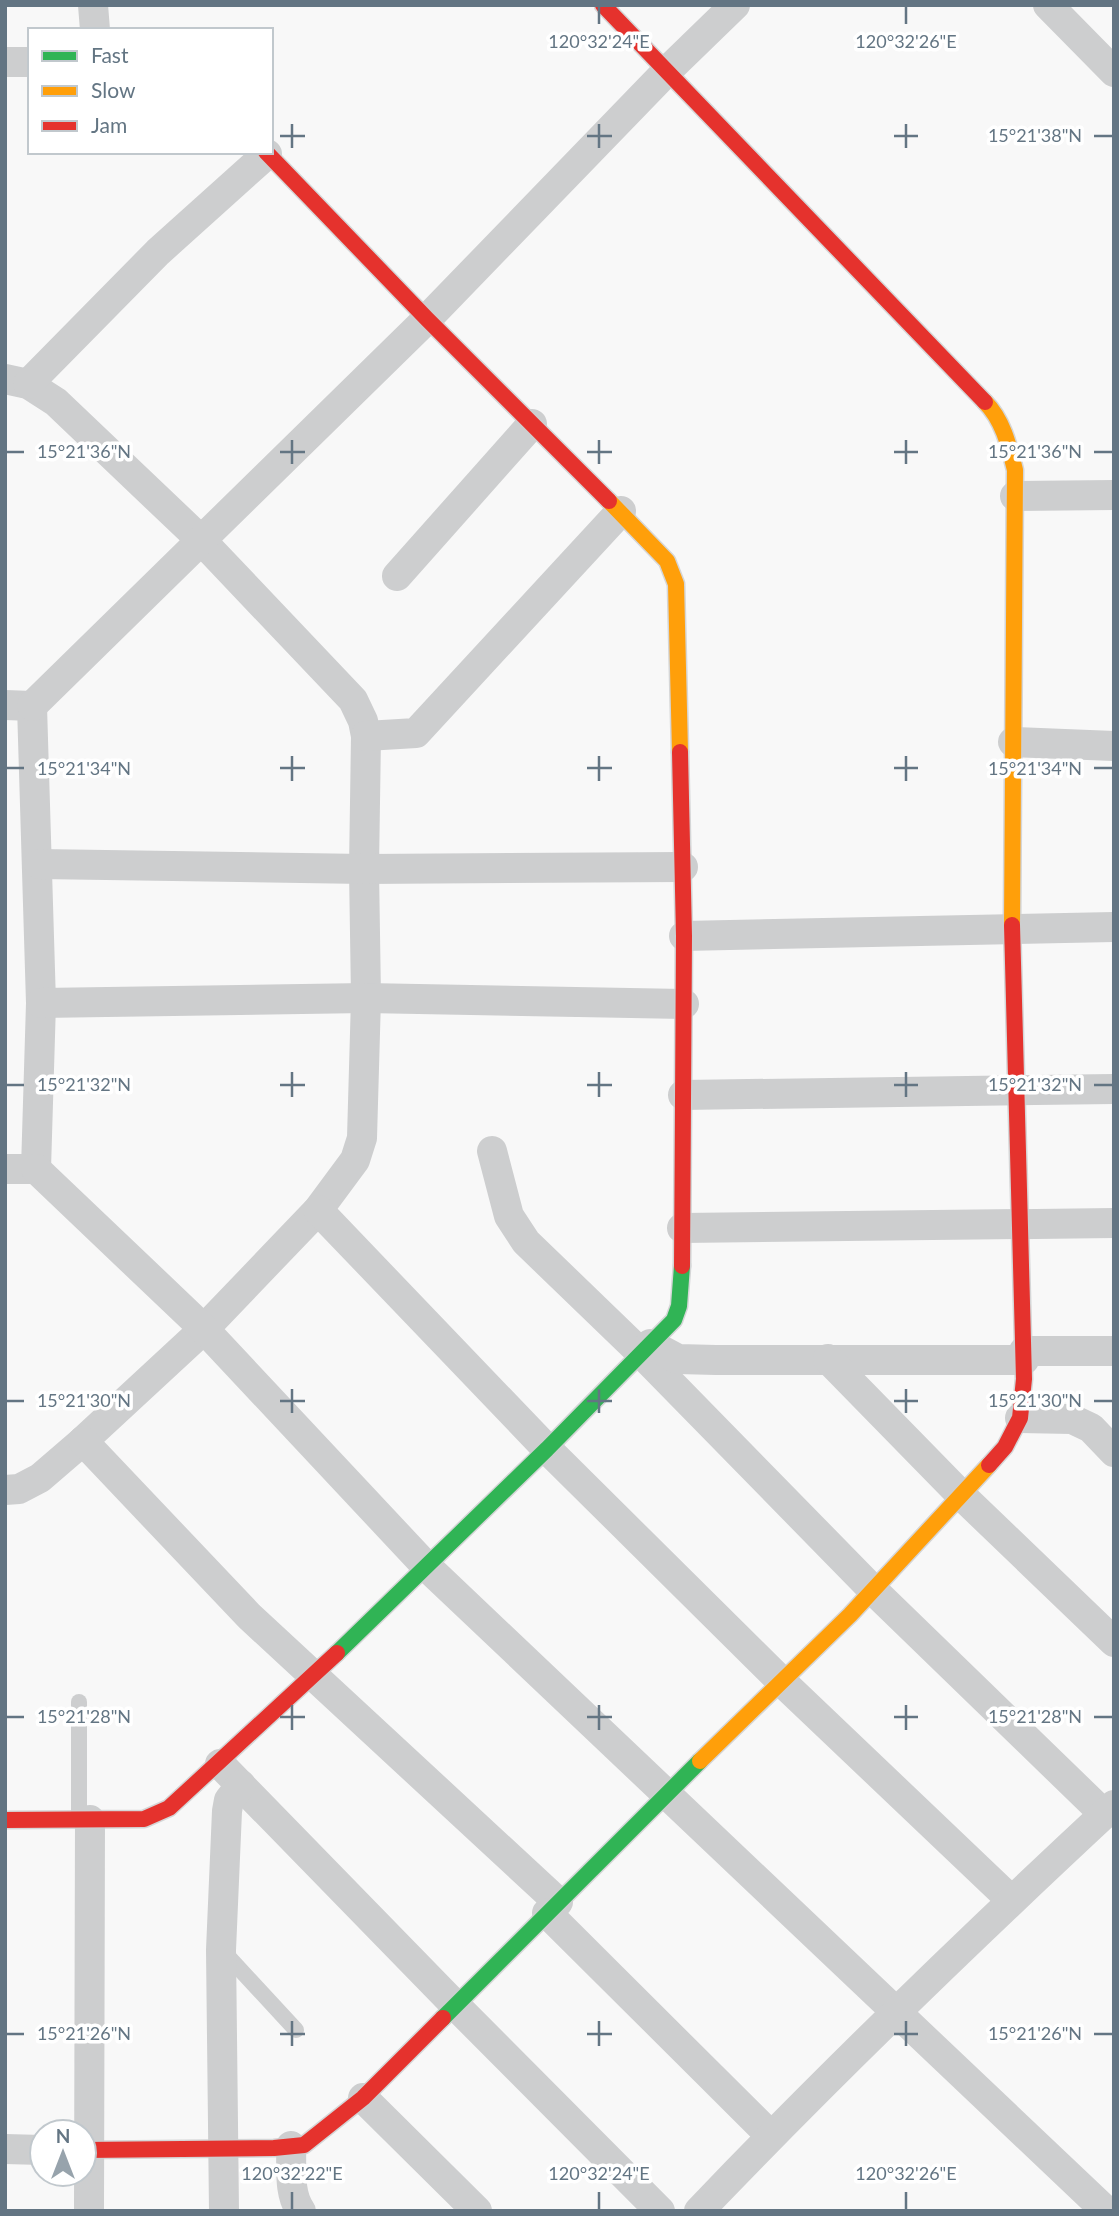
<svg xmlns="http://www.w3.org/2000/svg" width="1119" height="2216" viewBox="0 0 1119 2216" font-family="Lato,sans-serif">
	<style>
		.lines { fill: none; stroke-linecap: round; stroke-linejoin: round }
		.fast-casing { stroke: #d5d6d7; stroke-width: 19 }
		.slow-casing { stroke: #d5d6d7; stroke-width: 19 }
		.jam-casing { stroke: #d5d6d7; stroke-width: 19 }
		.lane { stroke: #cdcecf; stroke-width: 16 }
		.street { stroke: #cdcecf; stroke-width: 30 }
		.fast { stroke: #30b455; stroke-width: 16 }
		.slow { stroke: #ff9f0a; stroke-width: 16 }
		.jam { stroke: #e5322d; stroke-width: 16 }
		.ticks { fill: none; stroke: #637583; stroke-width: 2.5 }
		.ticks-label { font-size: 18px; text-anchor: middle; fill: #637583; stroke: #fff; stroke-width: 7; stroke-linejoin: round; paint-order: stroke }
	</style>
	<rect width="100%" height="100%" fill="#f8f8f8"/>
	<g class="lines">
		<defs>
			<g id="fast">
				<path d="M337,1653l210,-204 127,-129 5,-14 3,-40"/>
				<path d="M443,2018l257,-257"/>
			</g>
			<g id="slow">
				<path d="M985,402c18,18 24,44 30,68l-3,455"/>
				<path d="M609,501l58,60 9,23 4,168"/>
				<path d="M700,1761l150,-146 139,-150"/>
			</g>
			<g id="jam">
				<path d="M603,5l382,397"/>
				<path d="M266,152l161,167 182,182"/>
				<path d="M680,752l4,184 -2,330"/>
				<path d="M989,1465l16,-18 15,-29 4,-39 -12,-454"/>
				<path d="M5,1820l139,-1 25,-11 168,-155"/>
				<path d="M84,2150l190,-2 30,-3 59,-47 80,-80"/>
			</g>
		</defs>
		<use href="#fast" class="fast-casing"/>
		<use href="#slow" class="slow-casing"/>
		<use href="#jam" class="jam-casing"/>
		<g class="lane">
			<path d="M79,1702v118"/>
			<path d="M223,1951l73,79"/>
		</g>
		<g class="street">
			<path d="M93,5l2,25"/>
			<path d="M1048,5l66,67"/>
			<path d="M5,62h25"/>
			<path d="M5,379l23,5 28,18 146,139 151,159 10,21 3,15 -2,133 2,129 -4,140 -7,22 -37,50 -114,119 -121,112 -43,37 -21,11 -14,1"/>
			<path d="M28,384l130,-132 109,-98"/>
			<path d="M1015,496l99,-1"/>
			<path d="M397,576l135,-152"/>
			<path d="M5,705l27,1 9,297 -5,166h-31"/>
			<path d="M32,706l395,-387 240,-248 68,-66"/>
			<path d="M366,736l50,-3 205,-222"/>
			<path d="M1013,742l101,4"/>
			<path d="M39,864l325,5 319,-2"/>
			<path d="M684,936l430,-9"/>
			<path d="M41,1003l325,-5 318,6"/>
			<path d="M683,1095l431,-6"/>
			<path d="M492,1151l17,65 17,26 115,111 232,237 231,224"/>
			<path d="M36,1169l168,160 222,237 680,645"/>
			<path d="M318,1210l229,239 234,232 229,218"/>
			<path d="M682,1228l432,-5"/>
			<path d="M650,1344l28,15 38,1h308"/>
			<path d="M1024,1351h90"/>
			<path d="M828,1359l133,136 153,147"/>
			<path d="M1020,1418l52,1 19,9 23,24"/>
			<path d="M83,1441l166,175 309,286"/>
			<path d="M220,1764l235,241 205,206"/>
			<path d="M547,1913l224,223"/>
			<path d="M363,2098l114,113"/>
			<path d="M291,2146c1,20 -3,48 10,65"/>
			<path d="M5,2149l37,1"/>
			<path d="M89,2211l1,-391"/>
			<path d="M224,2211l-3,-261 6,-139 2,-11 12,-15"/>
			<path d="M699,2211c134,-140 273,-274 415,-406"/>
		</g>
		<use href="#fast" class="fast"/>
		<use href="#slow" class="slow"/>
		<use href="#jam" class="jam"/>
	</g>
	<path class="ticks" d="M599,7v17M906,7v17M292,124v24M599,124v24M906,124v24M280,136h25M587,136h25M894,136h24M1094,136h18M292,440v24M599,440v24M906,440v24M7,452h17M280,452h25M587,452h25M894,452h24M1094,452h18M292,756v25M599,756v25M906,756v25M7,768h17M280,768h25M587,768h25M894,768h24M1094,768h18M292,1072v25M599,1072v25M906,1072v25M7,1085h17M280,1085h25M587,1085h25M894,1085h24M1094,1085h18M292,1389v24M599,1389v24M906,1389v24M7,1401h17M280,1401h25M587,1401h25M894,1401h24M1094,1401h18M292,1705v25M599,1705v25M906,1705v25M7,1717h17M280,1717h25M587,1717h25M894,1717h24M1094,1717h18M292,2021v25M599,2021v25M906,2021v25M7,2034h17M280,2034h25M587,2034h25M894,2034h24M1094,2034h18M292,2192v17M599,2192v17M906,2192v17"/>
	<g class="ticks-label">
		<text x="599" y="48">120°32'24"E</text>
		<text x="906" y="48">120°32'26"E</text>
		<text x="1035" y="142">15°21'38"N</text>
		<text x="84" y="458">15°21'36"N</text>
		<text x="1035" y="458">15°21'36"N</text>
		<text x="84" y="775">15°21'34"N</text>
		<text x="1035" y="775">15°21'34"N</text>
		<text x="84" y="1091">15°21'32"N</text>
		<text x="1035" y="1091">15°21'32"N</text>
		<text x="84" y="1407">15°21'30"N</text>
		<text x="1035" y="1407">15°21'30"N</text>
		<text x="84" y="1723">15°21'28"N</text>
		<text x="1035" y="1723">15°21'28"N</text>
		<text x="84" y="2040">15°21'26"N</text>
		<text x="1035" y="2040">15°21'26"N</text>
		<text x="292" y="2180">120°32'22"E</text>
		<text x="599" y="2180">120°32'24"E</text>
		<text x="906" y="2180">120°32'26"E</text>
	</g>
	<rect width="1119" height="2216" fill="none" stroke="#637583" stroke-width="14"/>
	<rect x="28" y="28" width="245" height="126" fill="#ffffff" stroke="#c1c8cd" stroke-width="2"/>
	<rect x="42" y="51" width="35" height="10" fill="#30b455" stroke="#c1c8cd" stroke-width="2"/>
	<text x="91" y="63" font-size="21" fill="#637583">Fast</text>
	<rect x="42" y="86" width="35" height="10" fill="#ff9f0a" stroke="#c1c8cd" stroke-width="2"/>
	<text x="91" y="98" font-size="21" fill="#637583">Slow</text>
	<rect x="42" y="121" width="35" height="10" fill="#e5322d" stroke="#c1c8cd" stroke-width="2"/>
	<text x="91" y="133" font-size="21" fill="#637583">Jam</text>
	<g transform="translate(63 2153)"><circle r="33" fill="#ffffff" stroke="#c1c8cd" stroke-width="2"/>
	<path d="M0-5L12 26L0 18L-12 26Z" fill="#97a3ac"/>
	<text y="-10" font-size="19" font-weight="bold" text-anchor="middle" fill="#637583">N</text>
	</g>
</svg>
